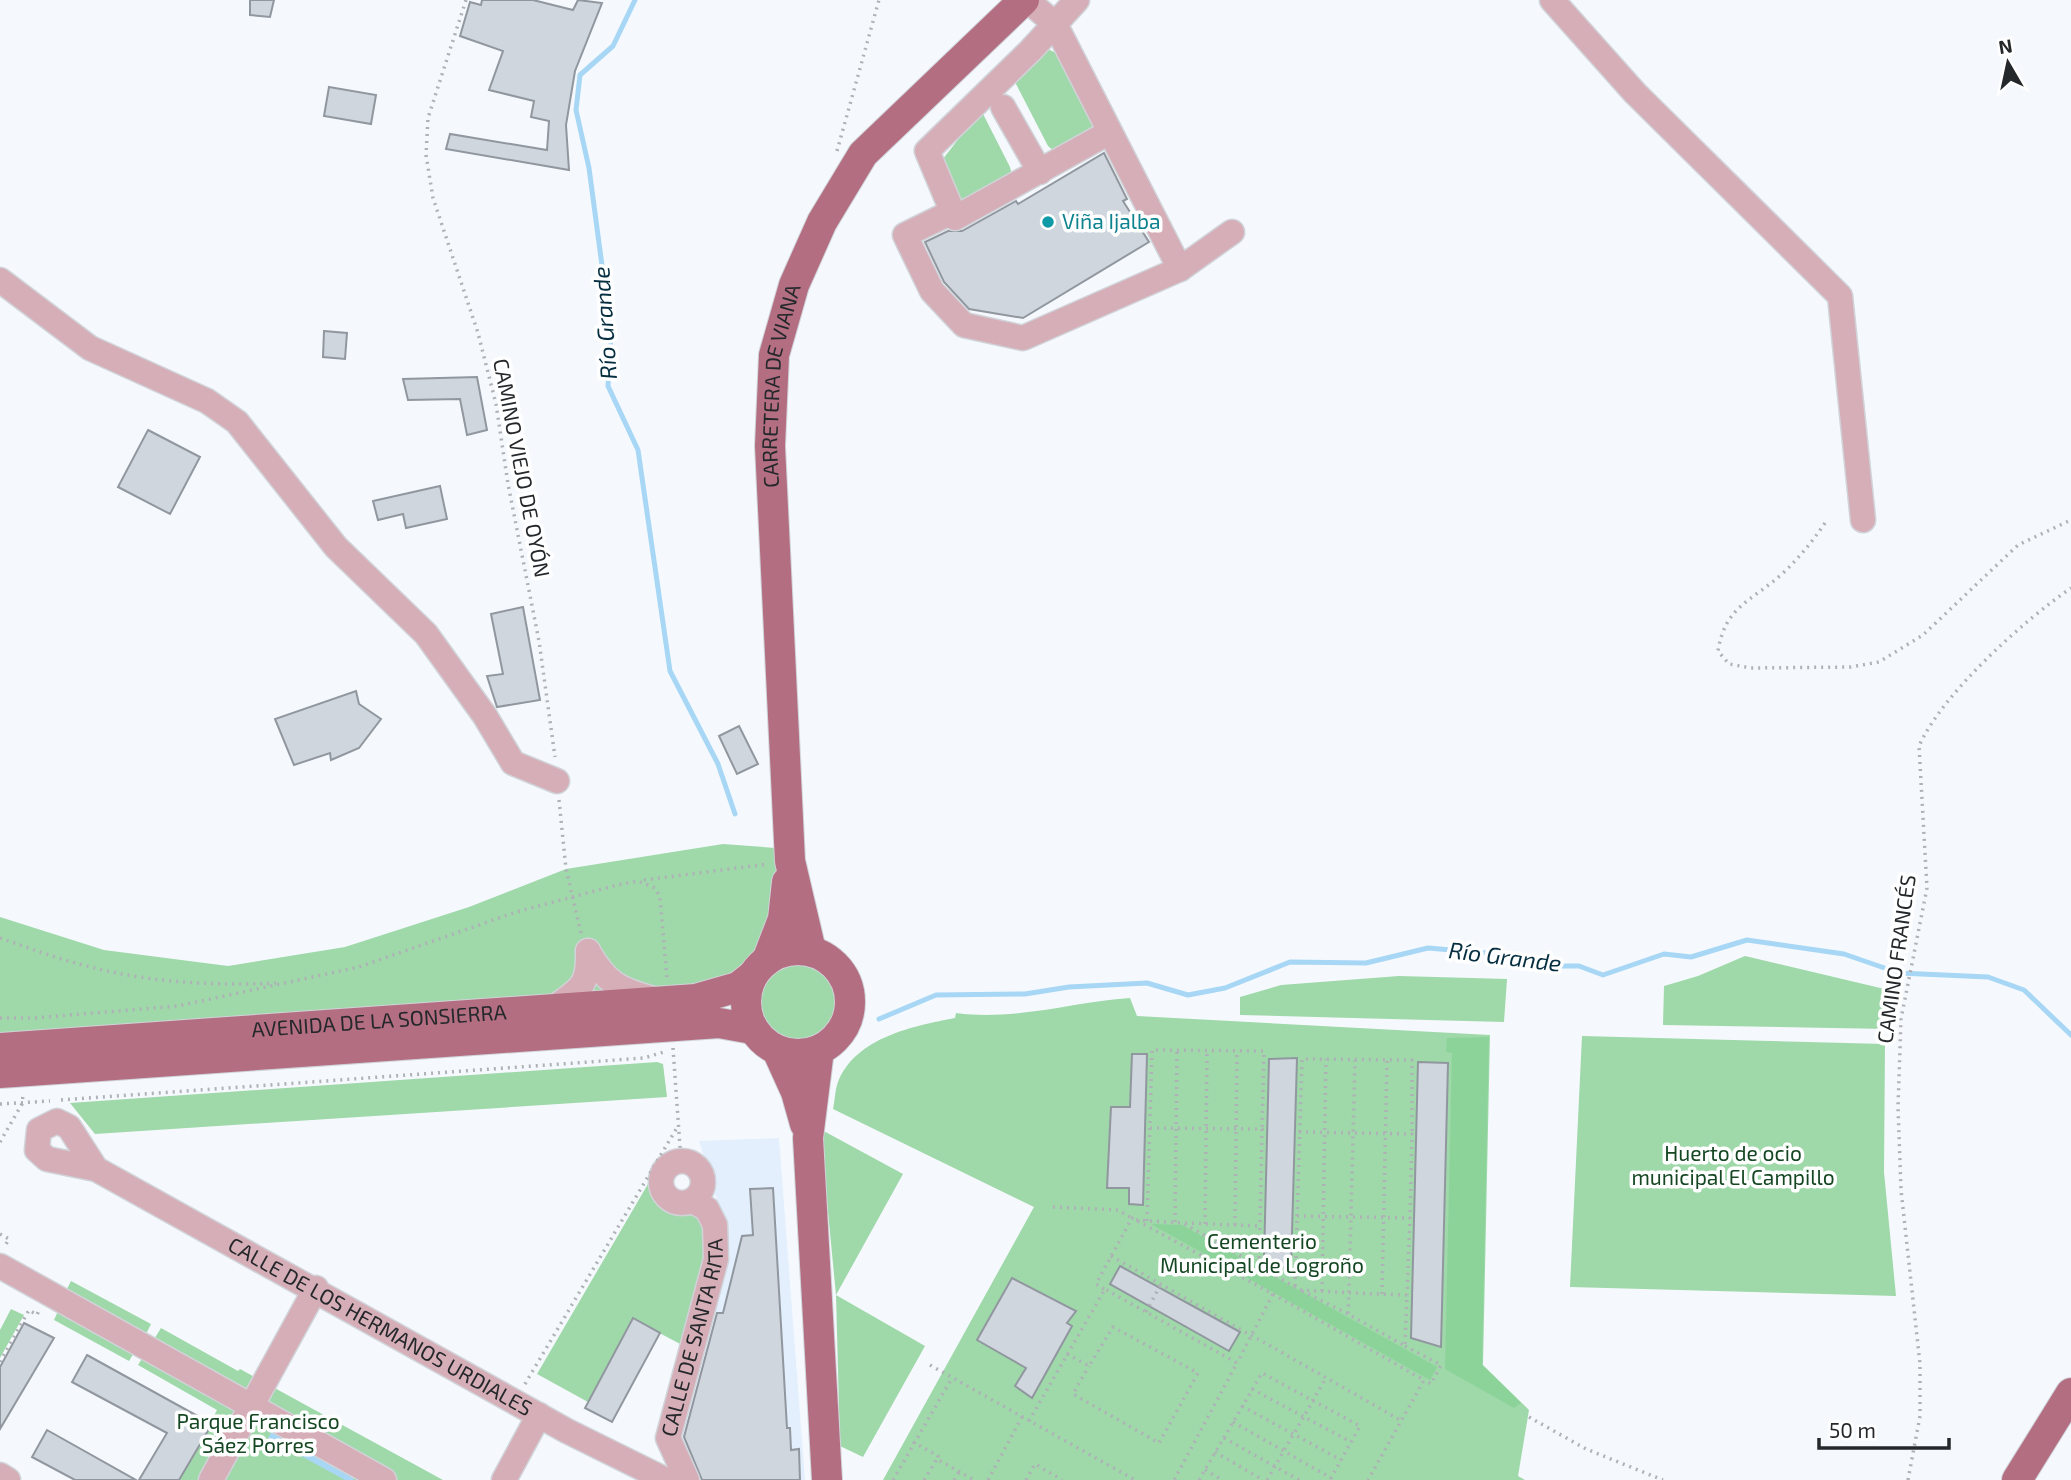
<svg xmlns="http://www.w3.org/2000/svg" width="2071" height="1480" viewBox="0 0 2071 1480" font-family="'Exo 2',sans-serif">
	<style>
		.built { fill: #e3effd }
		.green { fill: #9fd8a9 }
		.forest { fill: #8cd39a }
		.water { fill: #a7d7f5 }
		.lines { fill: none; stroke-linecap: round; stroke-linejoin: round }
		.stream { stroke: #a7d7f5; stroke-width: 5 }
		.building { fill: #cfd6de; stroke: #91979f; stroke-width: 2 }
		.minor-casing { stroke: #d0d3d8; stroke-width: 27 }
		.major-casing { stroke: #d0d3d8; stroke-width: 32 }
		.path { stroke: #aeb2b6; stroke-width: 3.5; stroke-dasharray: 2 5; stroke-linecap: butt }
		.minor { stroke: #d6aeb8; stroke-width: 24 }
		.major { stroke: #b36e82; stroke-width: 30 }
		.culture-dot { fill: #0f9aa8; stroke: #fff; stroke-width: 2.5 }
		.labels { text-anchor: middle; stroke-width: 7; stroke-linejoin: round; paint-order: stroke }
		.culture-label { font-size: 21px; fill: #0d838f; stroke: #fff; text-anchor: start }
		.street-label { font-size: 21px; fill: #25282b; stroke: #fff }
		.park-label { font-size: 21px; fill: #144722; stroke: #fff }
		.water-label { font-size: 23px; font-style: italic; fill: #062e41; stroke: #fff }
	</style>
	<rect width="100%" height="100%" fill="#f5f9fe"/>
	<path class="built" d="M779,1138l26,342h-109l-13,-26 -3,-38 48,-179 -29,-96z"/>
	<g class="green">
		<path d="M1048,49l8,4 39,76 -40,23 -7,-6 -34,-66z"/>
		<path d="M981,110l29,57 3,12 -48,23 -7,-4 -19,-34z"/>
		<path d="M723,844l66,5 -6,70 -45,68 -738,61v-131l104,33 124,16 117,-19 124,-40 97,-38z"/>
		<path d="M1745,956l148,35 -4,38 -226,-4 1,-39 34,-10z"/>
		<circle cx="797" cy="1004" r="39"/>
		<path d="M1399,976l108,3 -3,43 -264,-7v-18l41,-12z"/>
		<path d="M1130,998l7,18 353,19 -7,330 46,45 -11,66 7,4h-642l151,-273 -201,-98c2,-9 2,-19 5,-27 18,-45 76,-56 117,-64l1,-5c60,8 116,-11 174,-15z"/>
		<path d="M1582,1036l303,8 -1,128 12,124 -326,-9z"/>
		<path d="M657,1062l6,2 4,33 -572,37 -25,-31z"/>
		<path d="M820,1129l83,45 -67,121 89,51 -62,111 -23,-11 -4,-151z"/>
		<path d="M648,1184c19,31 26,15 48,30 24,17 -7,105 -14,131l-49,-26 -45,83 -51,-28z"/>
		<path d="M71,1281l80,43 -5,10 -80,-43z"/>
		<path d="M11,1309l13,6 -24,43v-28z"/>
		<path d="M59,1309l76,42 -6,10 -75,-41z"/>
		<path d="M161,1328l77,43 2,-2 203,111h-264l38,-70 -79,-45z"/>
	</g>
	<g class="forest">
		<path d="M1489,1037l-7,328 39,38 -7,5 -69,-39 7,-316 -6,-1 1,-14z"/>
		<path d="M1151,1224l31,1 255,142 -7,13z"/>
	</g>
	<path class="water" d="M273,1429l83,45 -3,6h-8l-77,-42z"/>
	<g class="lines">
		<g class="stream">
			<path d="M635,0l-22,46 -33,29 -4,35 13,58 22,165 -3,53 30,64 32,221 48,93 17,50"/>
			<path d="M879,1019l57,-24 89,-1 44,-7 78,-4 41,12 37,-7 65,-26 76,1 62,-15 58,5 50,13h43l24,9 61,-21 27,3 56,-17 97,14 55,19 89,4 36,13 47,45"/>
		</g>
	</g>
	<g class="building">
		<path d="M250,0h24l-4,17 -20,-2z"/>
		<path d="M482,0h51l40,10 5,-10 24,3 -27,68 -9,54 3,45 -123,-21 4,-15 97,16 2,-29 -18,-4 3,-16 -45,-11 14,-39 -43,-15 10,-34 11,3z"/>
		<path d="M329,87l47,8 -5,29 -47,-8z"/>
		<path d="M1104,153l23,46 -4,2 26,41 -126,76 -54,-9 -25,-27 -19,-40 23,-11h14l54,-30 2,3z"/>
		<path d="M324,331l23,2 -2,26 -22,-2z"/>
		<path d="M477,377l10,53 -20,5 -7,-36 -52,1 -5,-21z"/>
		<path d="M148,430l52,27 -30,57 -52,-27z"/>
		<path d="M440,486l7,33 -41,9 -3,-14 -25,6 -5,-19z"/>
		<path d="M523,607l17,93 -43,7 -10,-31 16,-2 -12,-60z"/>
		<path d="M356,691l3,13 22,15 -22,29 -28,12 -1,-7 -36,12 -19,-46z"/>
		<path d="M739,726l19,38 -21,10 -18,-38z"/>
		<path d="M1132,1054h15l-4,151 -14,-1v-16h-22l4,-81h19z"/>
		<path d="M1297,1058l-6,210 -15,-2 -12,-7 5,-200z"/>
		<path d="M1418,1062l30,1 -7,284 -30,-9z"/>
		<path d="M773,1188l14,240h3l1,22 8,-1 1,31h-98l-18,-43 33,-124h6l19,-77 11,-1 -3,-46z"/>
		<path d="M1120,1266l120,66 -11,19 -119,-67z"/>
		<path d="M1012,1278l64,33 -9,12 5,3 -40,72 -17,-12 11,-18 -49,-28z"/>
		<path d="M633,1318l27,15 -48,89 -27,-14z"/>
		<path d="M24,1323l30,15 -54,91v-62z"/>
		<path d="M87,1355l125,69 -33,56h-40l28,-47 -95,-51z"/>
		<path d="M47,1430l89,50h-61l-43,-23z"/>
	</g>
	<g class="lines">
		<defs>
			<g id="minor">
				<path d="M1027,0l28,24 125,245"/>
				<path d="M1077,0l-47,51 -103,100 28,67 153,-85"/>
				<path d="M1552,0l83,93 205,203 23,224"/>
				<path d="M1003,107l37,65"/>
				<path d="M952,212l-47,23 27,56 32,34 59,13 157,-69 52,-37"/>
				<path d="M0,280l90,68 117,53 30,21 99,125 90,87 59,82 28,47 44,18"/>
				<path d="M588,951c18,32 31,39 66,48"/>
				<path d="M552,1009c28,-20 37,-22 36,-58"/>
				<circle cx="682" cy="1182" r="21"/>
				<path id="s1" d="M96,1169l-27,-42 -12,-6 -18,9 -2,20 10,9 49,10 471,262 99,49"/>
				<path d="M0,1266l384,214"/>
				<path d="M0,1475l8,5"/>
				<path d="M211,1480l105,-192"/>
				<path d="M504,1480l35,-65"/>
				<path id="s2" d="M687,1480l-19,-42 48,-179 -1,-34 -8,-16 -14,-8"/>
			</g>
			<g id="major">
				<circle cx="798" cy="1002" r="52"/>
				<path id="s3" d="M811,951l-21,-90 -20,-415 4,-91 20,-70 28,-63 41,-68 161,-154"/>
				<path d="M768,958l15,-39 4,-37"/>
				<path id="s4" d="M0,1048l696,-49 42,-12 14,-11"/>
				<path d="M777,1050l19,42 9,32"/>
				<path d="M819,1050l-11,88 19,342"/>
				<path d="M0,1073l719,-50 33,6"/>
				<path d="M2017,1480l54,-87"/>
			</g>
		</defs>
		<use href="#minor" class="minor-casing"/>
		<use href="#major" class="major-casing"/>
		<g class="path">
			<path d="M466,0l-38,118 -2,37 7,43 45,135 18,71 12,80 31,157 16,116"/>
			<path d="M837,151l42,-151"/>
			<path d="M1825,523c-13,19 -26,35 -43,51 -30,27 -57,32 -64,77l11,13 22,4 100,-1 28,-5 44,-27 95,-90 53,-25"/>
			<path d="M559,800l7,69 15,64"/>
			<path d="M644,880l124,-16"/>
			<path d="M0,938c29,10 58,21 87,28 62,17 131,20 194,17"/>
			<path d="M0,1018h34l144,-12 181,-39 157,-55 101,-27 21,-4 17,7 5,9 7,82"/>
			<path d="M673,1048l8,113"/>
			<path d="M61,1100l583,-42 23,-7"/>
			<path d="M0,1104l50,-3"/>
			<path d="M1150,1128l112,1 -2,97"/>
			<path d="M1299,1132l113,2 -2,84"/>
			<path d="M0,1142l22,-38 1,-9"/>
			<path d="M1053,1207l65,3 14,8"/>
			<path d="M1297,1216l113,2 -3,77"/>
			<path d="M1136,1220l47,3 117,67c36,2 71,4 107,5l-2,51 -57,-32 1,-22 6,-232"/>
			<path d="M1147,1221l5,-171 112,1 -2,78"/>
			<path d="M1175,1222l2,-172"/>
			<path d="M1185,1223l75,3 -1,40"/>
			<path d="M1205,1224l2,-174"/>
			<path d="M1235,1225l2,-174"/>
			<path d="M0,1234l9,5 -4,7"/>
			<path d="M1111,1256l141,80"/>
			<path d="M1295,1286l7,-227 110,1v74"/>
			<path d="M1104,1289l-8,-5 36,-66 141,76 -36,69"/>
			<path d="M1302,1291l46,23"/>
			<path d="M1322,1291l4,-232"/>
			<path d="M1273,1294l151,86 -56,100"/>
			<path d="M1382,1294l5,-234"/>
			<path d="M1146,1312l15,-28"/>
			<path d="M1251,1335l151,86"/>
			<path d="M1405,1346l36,19 -10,19 -7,-4"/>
			<path d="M1067,1354l22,12 24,-39 85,46 -39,70 -86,-49 16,-28"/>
			<path d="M0,1362l29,-52 8,5 2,-5"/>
			<path d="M930,1365l205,115"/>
			<path d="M525,1384l153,-258"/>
			<path d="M1252,1389l99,53"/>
			<path d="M1242,1406l99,54"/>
			<path d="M1529,1417l57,32 77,31"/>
			<path d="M1029,1421l76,-132 132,74 -63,117"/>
			<path d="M1233,1422l98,56"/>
			<path d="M1224,1438l75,42"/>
			<path d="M913,1442l25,14 -1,3"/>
			<path d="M1215,1452l48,28"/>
			<path d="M1205,1470l17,10"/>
			<path d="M893,1480l59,-102"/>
			<path d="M924,1480l13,-21 37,21"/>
			<path d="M954,1480l5,-8"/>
			<path d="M988,1480l34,-63"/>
			<path d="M1026,1480l9,-16 27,16"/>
			<path d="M1199,1480l63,-107 98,53 -30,54"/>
			<path d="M1267,1480l59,-102"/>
			<path d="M1908,1480l12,-64v-52l-19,-174 -3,-83 3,-88 26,-131 -8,-142c23,-52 104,-125 152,-158"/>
		</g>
		<use href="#minor" class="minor"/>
		<use href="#major" class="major"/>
	</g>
	<circle class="culture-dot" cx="1048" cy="222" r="7"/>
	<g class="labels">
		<g class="culture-label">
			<text x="1062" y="229">Viña Ijalba</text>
		</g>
		<g class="street-label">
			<text dy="7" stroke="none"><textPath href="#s3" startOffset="569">CARRETERA DE VIANA</textPath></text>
			<text transform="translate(521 468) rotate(79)" y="7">CAMINO VIEJO DE OYÓN</text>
			<text transform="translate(1897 959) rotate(-82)" y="7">CAMINO FRANCÉS</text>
			<text dy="7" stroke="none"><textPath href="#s4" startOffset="380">AVENIDA DE LA SONSIERRA</textPath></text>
			<text dy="7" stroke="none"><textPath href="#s1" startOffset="492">CALLE DE LOS HERMANOS URDIALES</textPath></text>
			<text dy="7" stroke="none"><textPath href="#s2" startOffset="150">CALLE DE SANTA RITA</textPath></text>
		</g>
		<g class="park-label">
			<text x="1733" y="1161">Huerto de ocio<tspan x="1733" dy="24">municipal El Campillo</tspan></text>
			<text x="1262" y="1249">Cementerio<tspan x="1262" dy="24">Municipal de Logroño</tspan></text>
			<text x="258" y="1429">Parque Francisco<tspan x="258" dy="24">Sáez Porres</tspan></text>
		</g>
		<g class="water-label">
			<text transform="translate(605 323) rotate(-94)" y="8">Río Grande</text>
			<text transform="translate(1505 957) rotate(7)" y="8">Río Grande</text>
		</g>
	</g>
	<g transform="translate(2008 63) rotate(351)" stroke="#ffffff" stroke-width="5" paint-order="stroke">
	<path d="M0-5L12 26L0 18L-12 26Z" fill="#25282b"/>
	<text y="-10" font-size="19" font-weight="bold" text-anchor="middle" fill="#25282b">N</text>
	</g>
	<path d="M1819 1438v10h130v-10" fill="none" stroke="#25282b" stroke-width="3.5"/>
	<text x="1829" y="1438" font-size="21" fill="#25282b" stroke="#ffffff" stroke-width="5" paint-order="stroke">50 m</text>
</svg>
